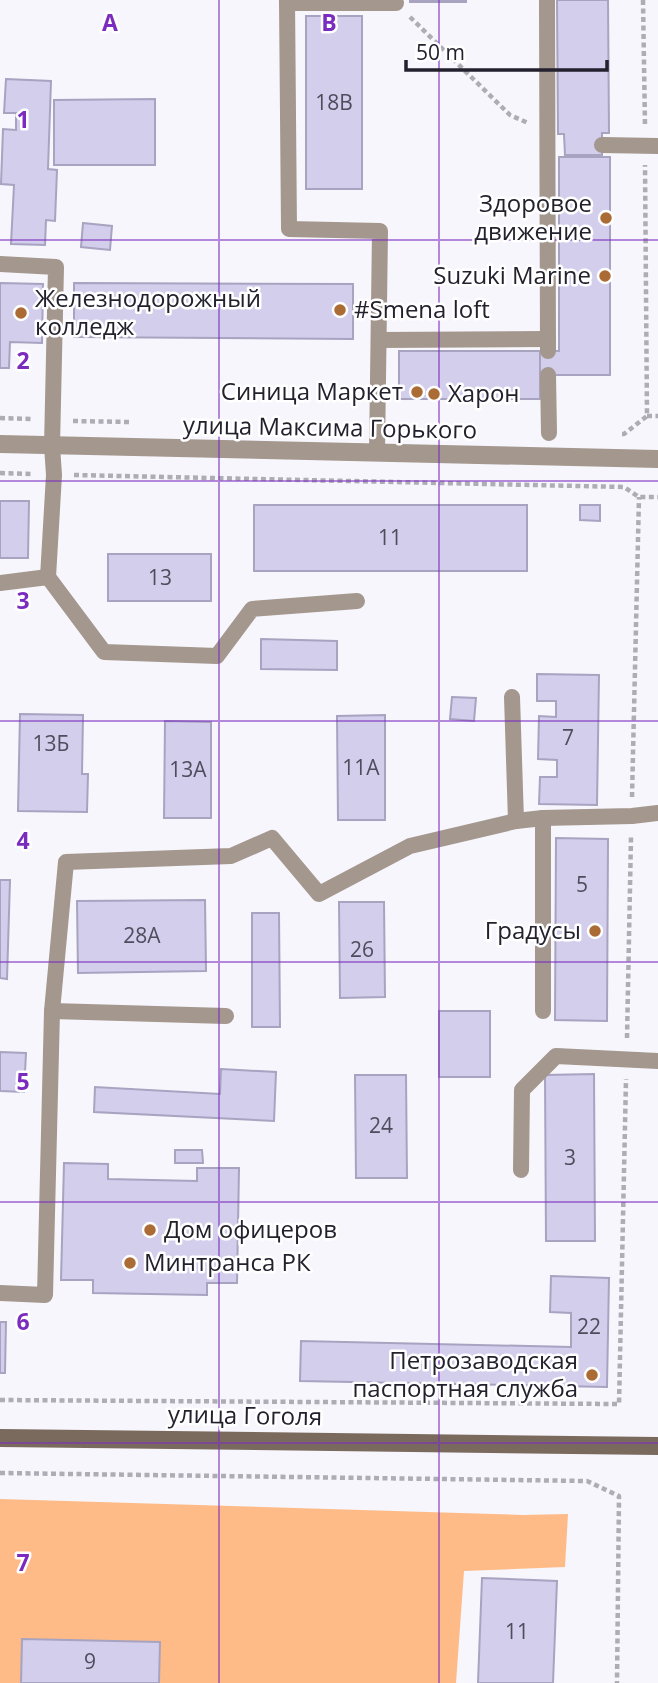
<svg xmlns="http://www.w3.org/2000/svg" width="658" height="1683" viewBox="0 0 658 1683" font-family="'Open Sans',sans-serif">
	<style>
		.green { fill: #febb87 }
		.building { fill: #d2ceec; stroke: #a7a3c0; stroke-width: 2 }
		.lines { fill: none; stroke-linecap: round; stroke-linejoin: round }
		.path { stroke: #aeacb4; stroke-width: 4.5; stroke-dasharray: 5 3.5; stroke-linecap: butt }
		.lane { stroke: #a3978e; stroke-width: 16 }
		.street { stroke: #a3978e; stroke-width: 18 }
		.secondary { stroke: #7a6a5d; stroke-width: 18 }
		.grid { fill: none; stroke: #7b2cbf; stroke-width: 2; stroke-opacity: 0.55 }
		.poi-dot { fill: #ab6b34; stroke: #fff; stroke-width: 2.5 }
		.labels { text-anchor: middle; stroke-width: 5; stroke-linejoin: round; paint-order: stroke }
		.number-label { font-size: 21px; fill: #4f4c5d }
		.poi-label { font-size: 24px; fill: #23212d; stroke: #fff; text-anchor: end }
		.street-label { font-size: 24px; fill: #23212d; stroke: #fff }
		.grid-label { font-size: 23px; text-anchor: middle; font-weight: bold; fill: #7b2cbf; stroke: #fff; stroke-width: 5; stroke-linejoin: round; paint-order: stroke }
	</style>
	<rect width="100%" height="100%" fill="#f7f6fc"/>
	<path class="green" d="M0,1499l523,16 45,-1 -3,53 -101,4 -8,112h-456z"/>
	<g class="building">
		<rect x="410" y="0" width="56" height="2"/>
		<path d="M557,0h51l1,133h-7v22h-37l-1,-21h-6z"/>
		<rect x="306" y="16" width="56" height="173"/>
		<path d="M6,79l45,2 -3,88 9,1 -2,51 -9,-1 -1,25 -34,-1 3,-59 -13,-1 2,-55 13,1v-17h-12z"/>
		<path d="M155,99v66h-101v-65z"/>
		<path d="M559,157h51v218h-70v-24h19z"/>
		<path d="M83,223l29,3 -2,24 -29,-3z"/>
		<path d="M0,283l43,1 -1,59 -32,-1 -1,26h-9z"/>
		<path d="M74,283l279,1v55l-279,-2z"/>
		<rect x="399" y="351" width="141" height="48"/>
		<path d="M0,501h29l-1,57h-28z"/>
		<rect x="254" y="505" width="273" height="66"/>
		<path d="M580,505h20v16l-20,-1z"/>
		<rect x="108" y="554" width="103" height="47"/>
		<path d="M261,639l76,2v29l-76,-1z"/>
		<path d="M537,674l62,1 -2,130 -58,-1 1,-27h17v-17l-19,-1 1,-43 17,1v-16h-19z"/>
		<path d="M452,697l24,1 -2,23 -24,-2z"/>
		<path d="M20,714l63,1 -1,59h6l-1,38 -69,-1z"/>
		<path d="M385,715v105h-47l-1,-104z"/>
		<path d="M165,721l46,1v96h-47z"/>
		<path d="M556,838l52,1 -1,182 -52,-1z"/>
		<path d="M0,880h10l-3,99 -7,-1z"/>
		<path d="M205,900l1,71 -128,2 -1,-72z"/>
		<path d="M339,902h45l1,95 -45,1z"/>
		<path d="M252,913h27l1,114h-28z"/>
		<rect x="439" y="1011" width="51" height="66"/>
		<path d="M0,1052l26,1 -2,39 -24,-1z"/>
		<path d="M221,1069l55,3 -2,49 -180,-9 1,-25 125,7z"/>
		<path d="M594,1074l1,167h-49l-1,-166z"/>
		<path d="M355,1075h51l1,103h-51z"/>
		<path d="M175,1150h27l1,13h-28z"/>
		<path d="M64,1163l44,1v15l89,2v-13h42l-2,115h-30v12l-114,-2v-13h-32z"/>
		<path d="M551,1276l58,2 -2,109 -307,-6 1,-40 270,6v-34l-21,-1z"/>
		<path d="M0,1322h6l-1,51h-5z"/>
		<path d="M482,1578l75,3 -4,102h-75z"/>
		<path d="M22,1639l138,3 -1,41h-138z"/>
	</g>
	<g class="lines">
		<g class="path">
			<path d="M643,0l2,125"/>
			<path d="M410,17l100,98 18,8"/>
			<path d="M647,416h11"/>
			<path d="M0,418l33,1"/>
			<path d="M73,421l57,1"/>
			<path d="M622,434h2l23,-18 -2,-251"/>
			<path d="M0,473l34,1"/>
			<path d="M74,475l550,12 15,10h19"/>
			<path d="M632,797l7,-300"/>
			<path d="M627,1038l4,-201"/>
			<path d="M0,1400l619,4 7,-325"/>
			<path d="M0,1473l587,8 32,15 -2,187"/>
		</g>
		<g class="lane">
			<path d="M287,0l2,229 91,2 -3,222"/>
			<path d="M547,0l1,351"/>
			<path d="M287,3h109"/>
			<path d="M602,145l56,1"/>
			<path d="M0,264l56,3 -4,179 2,29 -6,102"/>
			<path d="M379,340l169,-1"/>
			<path d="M548,375l1,58"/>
			<path d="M0,583l48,-6 56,75 113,4 35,-47 105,-8"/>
			<path d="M512,697l4,124"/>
			<path d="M543,818v193"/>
			<path d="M52,1011l174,5"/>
			<path d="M521,1170l1,-80 34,-34 102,5"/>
			<path d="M0,1293l45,2 7,-284 14,-149 165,-6 41,-18 47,56 91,-48 106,-25 27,-3 89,-2 26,-3"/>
		</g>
		<path class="street" d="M0,444l658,15"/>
		<path class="secondary" d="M0,1438l658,8"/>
	</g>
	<path class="grid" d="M219,0v1683M439,0v1683M0,240h658M0,481h658M0,721h658M0,962h658M0,1202h658M0,1443h658"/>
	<g class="poi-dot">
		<circle cx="606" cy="218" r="7"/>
		<circle cx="605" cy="276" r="7"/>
		<circle cx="340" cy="310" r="7"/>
		<circle cx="21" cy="313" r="7"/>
		<circle cx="417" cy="392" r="7"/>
		<circle cx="434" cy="394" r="7"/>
		<circle cx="595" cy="931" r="7"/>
		<circle cx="150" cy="1230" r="7"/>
		<circle cx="130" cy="1263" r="7"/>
		<circle cx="592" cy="1375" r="7"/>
	</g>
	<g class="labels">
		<g class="number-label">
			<text x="334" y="110">18В</text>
			<text x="390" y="545">11</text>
			<text x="160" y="585">13</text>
			<text x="568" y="745">7</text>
			<text x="51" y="751">13Б</text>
			<text x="361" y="775">11А</text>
			<text x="188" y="777">13А</text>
			<text x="582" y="892">5</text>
			<text x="142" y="943">28А</text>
			<text x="362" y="957">26</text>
			<text x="381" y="1133">24</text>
			<text x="570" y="1165">3</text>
			<text x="589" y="1334">22</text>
			<text x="517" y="1639">11</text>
			<text x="90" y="1669">9</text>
		</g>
		<g class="poi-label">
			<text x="592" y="212">Здоровое<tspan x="592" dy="28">движение</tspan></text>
			<text x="591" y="284">Suzuki Marine</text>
			<text x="35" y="307" text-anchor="start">Железнодорожный<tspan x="35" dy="28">колледж</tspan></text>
			<text x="354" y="318" text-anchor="start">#Smena loft</text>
			<text x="403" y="400">Синица Маркет</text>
			<text x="448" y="402" text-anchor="start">Харон</text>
			<text x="581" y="939">Градусы</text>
			<text x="164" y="1238" text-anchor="start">Дом офицеров</text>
			<text x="144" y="1271" text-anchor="start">Минтранса РК</text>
			<text x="578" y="1369">Петрозаводская<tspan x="578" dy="28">паспортная служба</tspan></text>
		</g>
		<g class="street-label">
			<text transform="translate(330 428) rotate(1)" y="8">улица Максима Горького</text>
			<text transform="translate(245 1416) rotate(1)" y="8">улица Гоголя</text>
		</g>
	</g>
	<g class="grid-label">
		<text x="110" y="31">A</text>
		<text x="329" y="31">B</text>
		<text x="23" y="128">1</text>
		<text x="23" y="369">2</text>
		<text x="23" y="609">3</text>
		<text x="23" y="849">4</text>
		<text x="23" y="1090">5</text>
		<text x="23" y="1330">6</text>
		<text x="23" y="1571">7</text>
	</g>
	<path d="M406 60v10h201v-10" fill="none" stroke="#23212d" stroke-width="3.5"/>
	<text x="416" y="60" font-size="21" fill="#23212d" stroke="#ffffff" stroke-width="5" paint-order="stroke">50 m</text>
</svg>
